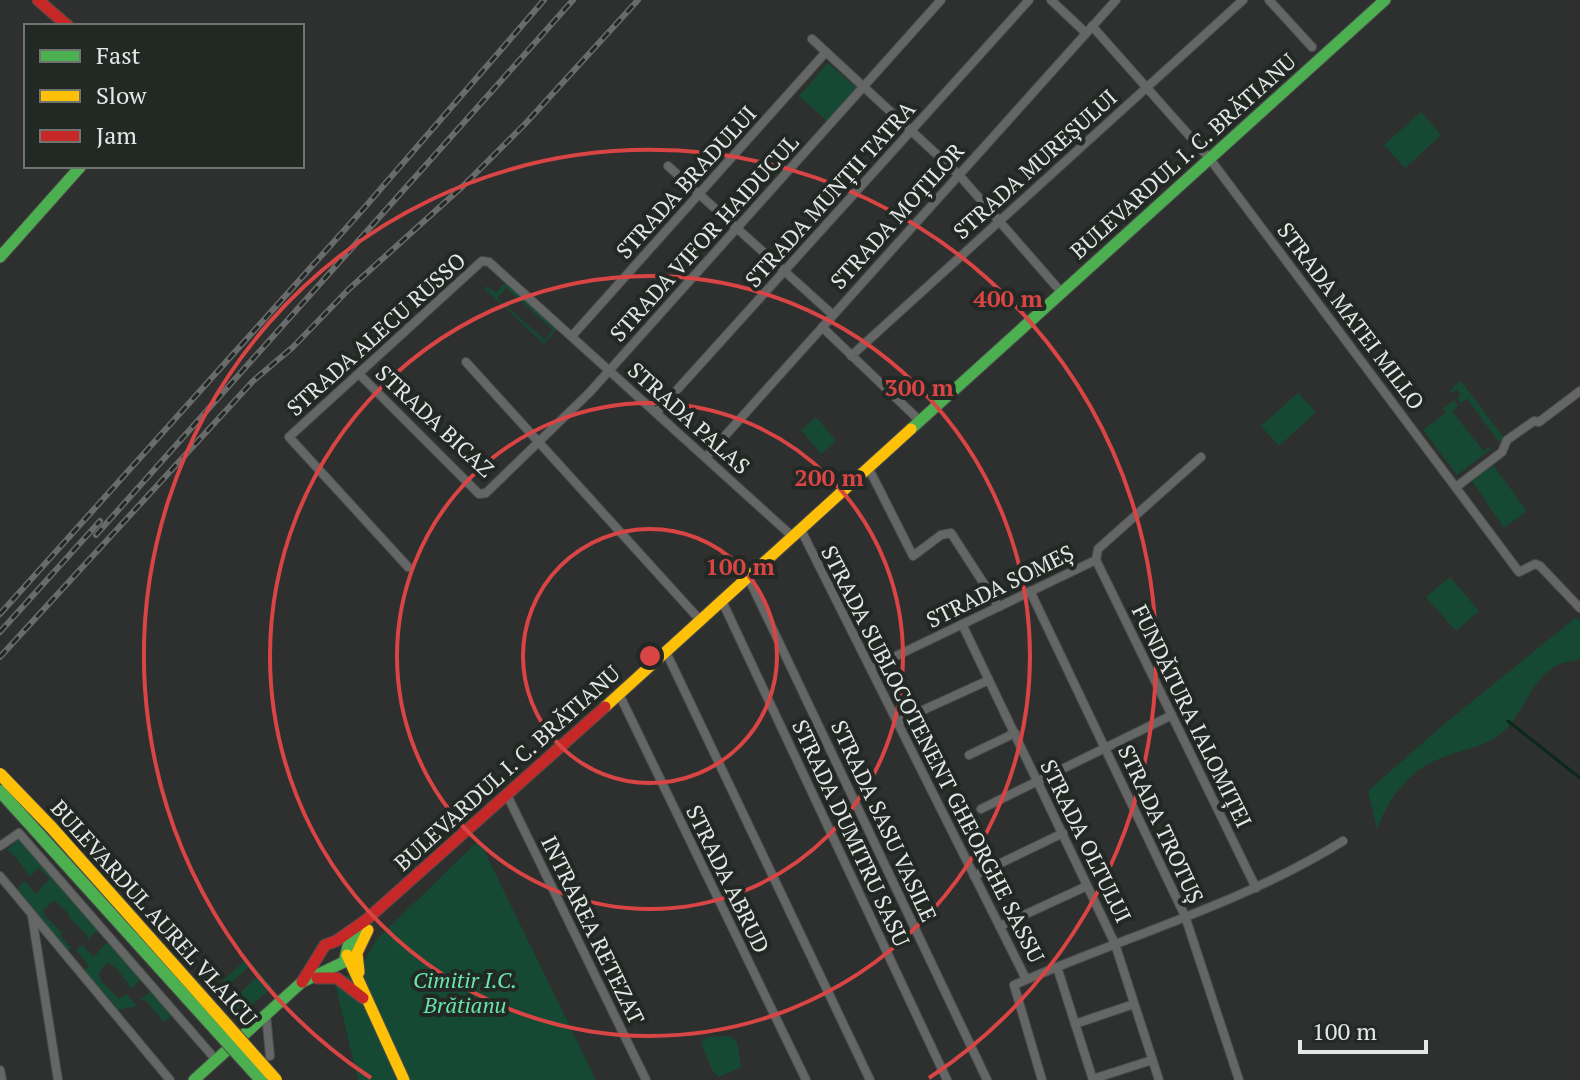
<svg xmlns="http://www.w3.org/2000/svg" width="1580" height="1080" viewBox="0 0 1580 1080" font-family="'PT Serif',serif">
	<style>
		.green { fill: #164934; fill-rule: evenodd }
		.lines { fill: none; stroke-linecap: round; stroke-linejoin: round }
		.stream { stroke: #0b281c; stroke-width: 3 }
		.street-casing { stroke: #4b4d4c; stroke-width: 10 }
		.fast-casing { stroke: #4b4d4c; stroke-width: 13 }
		.slow-casing { stroke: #4b4d4c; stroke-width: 13 }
		.jam-casing { stroke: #4b4d4c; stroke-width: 13 }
		.street { stroke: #646765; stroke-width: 8 }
		.fast { stroke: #4caf50; stroke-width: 11 }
		.slow { stroke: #ffc107; stroke-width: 11 }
		.jam { stroke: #c62828; stroke-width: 11 }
		.rail-casing { stroke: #6a6c6b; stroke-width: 6 }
		.rail { stroke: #222824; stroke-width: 3; stroke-dasharray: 9; stroke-linecap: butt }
		.fast-bridge-casing { stroke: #4b4d4c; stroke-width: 14; stroke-linecap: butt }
		.slow-bridge-casing { stroke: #4b4d4c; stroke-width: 14; stroke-linecap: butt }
		.fast-bridge { stroke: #4caf50; stroke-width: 12 }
		.slow-bridge { stroke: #ffc107; stroke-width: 12 }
		.ring { fill: none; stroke: #d84544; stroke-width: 4 }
		.labels { text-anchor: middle; stroke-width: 8; stroke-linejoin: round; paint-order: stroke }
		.street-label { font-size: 22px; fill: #e3e7e5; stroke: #222824 }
		.park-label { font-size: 22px; font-style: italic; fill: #67e6ac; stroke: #222824 }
		.centre { fill: #d84544; stroke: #222824; stroke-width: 4 }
		.ring-label { font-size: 24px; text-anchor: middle; font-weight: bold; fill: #d84544; stroke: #222824; stroke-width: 8; stroke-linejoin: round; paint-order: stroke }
	</style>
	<rect width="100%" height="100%" fill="#2d302e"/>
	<g class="green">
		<path d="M828,63l29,25 -30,33 -28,-25z"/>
		<path d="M1421,112l20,23 -36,33 -21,-23z"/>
		<path d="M506,282l51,47 -13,15 -59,-55 2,-3 9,7zM506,288l47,42 -8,10 -48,-42z"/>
		<path d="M1461,381l43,57 -5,4 -32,-43 -6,4 -4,-5 4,-3 -4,-5 -5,3 -2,-3z"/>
		<path d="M1298,393l18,19 -37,34 -18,-20z"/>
		<path d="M1454,400l4,5 -6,6 31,40 6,-4 1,3 -33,25 -34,-45 23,-17 -3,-4z"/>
		<path d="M816,417l20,24 -15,13 -20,-24z"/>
		<path d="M1493,465l34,46 -23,17 -32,-47z"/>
		<path d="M1450,577l29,34 -23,20 -30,-34z"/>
		<path d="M1575,618l5,2v39c-8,2 -17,3 -24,7 -26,13 -32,51 -58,70 -17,12 -39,14 -57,22 -33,13 -52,40 -64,71l-9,-38 74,-65z"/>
		<path d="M18,839l156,175 -10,8 -19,-22 -6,1 12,-10 -12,-11 -7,9 -15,-20 -9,-7 -10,12 4,8 17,17 7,-5 11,12 -19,4 -34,-39 5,-5 -13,-16 6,-5 12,12 14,-16 -12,-10 -8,9 -2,-6 -18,-18 1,-2 -15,-14 -11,10 1,5 18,18 -2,2 11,13 -4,3 -50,-62 8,-8 11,13 14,-16 -12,-10 -8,9 -15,-21 -8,-6z"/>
		<path d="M479,840l117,240h-238l-24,-101 7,2 24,-21 11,-20z"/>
		<path d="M247,959l25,28 -37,33 -11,-12 34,-32 -9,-9 -30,26 -5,-5z"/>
		<path d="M730,1036l7,6 4,25 -22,10 -7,-7 -11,-28 6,-5z"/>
	</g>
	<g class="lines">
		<path class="stream" d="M1508,721l72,57"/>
		<defs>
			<g id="street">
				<path d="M1051,0l35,33"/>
				<path d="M1269,0l43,47"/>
				<path d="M1092,26l118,133 309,413 16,-8 5,2 40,42"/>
				<path d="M812,39l147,136 103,118"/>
				<path d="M668,166l165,149"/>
				<path d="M822,327l98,94"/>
				<path d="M572,336l254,-284"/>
				<path d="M851,356l392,-356"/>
				<path d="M466,362l234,258"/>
				<path d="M359,374l120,120 7,-1 104,-101 351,-392"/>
				<path d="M657,412l372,-412"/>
				<path d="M706,457l410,-457"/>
				<path d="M869,469l44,87 28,-21 10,-2 48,74"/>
				<path d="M1456,487l46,-35 5,-12 27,-19 5,1 41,-31"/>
				<path d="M801,530l225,449"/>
				<path d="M1096,560l160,328"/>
				<path d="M408,567l-119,-130 193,-176 7,1 304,275"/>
				<path d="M748,577l239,503"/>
				<path d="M1030,591l155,325 54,164"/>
				<path d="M722,601l225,479"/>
				<path d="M962,624l153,320 44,136"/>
				<path d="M666,652l204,428"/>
				<path d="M871,668l225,-108 2,-11 103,-92"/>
				<path d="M619,694l187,386"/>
				<path d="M897,722l92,-42"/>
				<path d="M969,755l46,-22"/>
				<path d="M507,795l139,285"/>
				<path d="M981,809l191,-94"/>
				<path d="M0,846l19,-13 197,227"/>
				<path d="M0,876l170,204"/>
				<path d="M974,876l89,-43"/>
				<path d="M32,916l26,164"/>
				<path d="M1000,926l87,-40"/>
				<path d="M1057,967l36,113"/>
				<path d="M266,1014l4,42"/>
				<path d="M1075,1024l59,-20"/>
				<path d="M0,1070l2,10"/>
				<path d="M1093,1079l59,-19"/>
				<path d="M1042,1080l-28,-95c109,-48 228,-81 329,-144"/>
			</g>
			<g id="fast">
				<path d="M0,257l81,-91"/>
				<path d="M911,429l474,-429"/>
				<path d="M194,1080l108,-98 42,-20 4,-16 14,-20"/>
			</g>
			<g id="slow">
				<path d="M605,707l306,-278"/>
				<path d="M347,955l57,125"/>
				<path d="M359,972l-2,-19 11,-23"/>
			</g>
			<g id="jam">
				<path d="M38,0l30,26"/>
				<path d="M317,978h20l26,20"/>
				<path d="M302,982l23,-37 11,-4 30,-21 239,-213"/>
			</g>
		</defs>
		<use href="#street" class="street-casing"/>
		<use href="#fast" class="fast-casing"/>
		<use href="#slow" class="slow-casing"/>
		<use href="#jam" class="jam-casing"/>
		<use href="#street" class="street"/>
		<use href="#fast" class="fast"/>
		<use href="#slow" class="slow"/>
		<use href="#jam" class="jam"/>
		<defs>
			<g id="rail">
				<path d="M96,535l477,-535"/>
				<path d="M0,614l365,-407 179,-207"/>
				<path d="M0,632l100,-111"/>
				<path d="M0,657l253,-276 40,-34 56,-58 114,-103 62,-62 113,-124"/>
			</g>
		</defs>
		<use href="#rail" class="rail-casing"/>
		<use href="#rail" class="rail"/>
		<defs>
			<path id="fast-bridge" d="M0,791l261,289"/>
			<path id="slow-bridge" d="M0,774l52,54 224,252"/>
		</defs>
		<use href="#fast-bridge" class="fast-bridge-casing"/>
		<use href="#slow-bridge" class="slow-bridge-casing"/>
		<use href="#fast-bridge" class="fast-bridge"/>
		<use href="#slow-bridge" class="slow-bridge"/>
	</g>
	<g class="ring">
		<circle cx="650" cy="656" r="127"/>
		<circle cx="650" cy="656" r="253"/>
		<circle cx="650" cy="656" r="380"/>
		<path d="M371 1078A506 506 0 1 1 929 1078"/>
	</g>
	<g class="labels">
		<g class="street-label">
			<text transform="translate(1183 156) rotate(-42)" y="8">BULEVARDUL I. C. BRĂTIANU</text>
			<text transform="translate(1035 164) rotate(-42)" y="8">STRADA MUREȘULUI</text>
			<text transform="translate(686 182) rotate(-48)" y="8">STRADA BRADULUI</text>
			<text transform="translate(830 194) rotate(-48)" y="8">STRADA MUNȚII TATRA</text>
			<text transform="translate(897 216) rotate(-48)" y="8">STRADA MOȚILOR</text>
			<text transform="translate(704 238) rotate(-48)" y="8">STRADA VIFOR HAIDUCUL</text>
			<text transform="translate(1351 316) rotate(53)" y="8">STRADA MATEI MILLO</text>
			<text transform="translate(376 334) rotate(-42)" y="8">STRADA ALECU RUSSO</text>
			<text transform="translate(689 418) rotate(42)" y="8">STRADA PALAS</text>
			<text transform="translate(435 421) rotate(43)" y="8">STRADA BICAZ</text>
			<text transform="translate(1000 586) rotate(-26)" y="8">STRADA SOMEȘ</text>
			<text transform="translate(1192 716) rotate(64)" y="8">FUNDĂTURA IALOMIȚEI</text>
			<text transform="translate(933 754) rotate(63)" y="8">STRADA SUBLOCOTENENT GHEORGHE SASSU</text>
			<text transform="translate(507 768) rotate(-42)" y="8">BULEVARDUL I. C. BRĂTIANU</text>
			<text transform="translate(884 821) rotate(65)" y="8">STRADA SASU VASILE</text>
			<text transform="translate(1161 824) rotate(65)" y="8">STRADA TROTUȘ</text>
			<text transform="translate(851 833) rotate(65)" y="8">STRADA DUMITRU SASU</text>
			<text transform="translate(1086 841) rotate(64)" y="8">STRADA OLTULUI</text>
			<text transform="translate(728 879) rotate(64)" y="8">STRADA ABRUD</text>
			<text transform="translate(154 913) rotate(48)" y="8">BULEVARDUL AUREL VLAICU</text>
			<text transform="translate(593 930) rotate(64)" y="8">INTRAREA RETEZAT</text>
		</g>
		<g class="park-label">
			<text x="465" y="988">Cimitir I.C.<tspan x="465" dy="25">Brătianu</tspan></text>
		</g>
	</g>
	<circle cx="650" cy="656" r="12" class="centre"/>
	<g class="ring-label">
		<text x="1008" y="307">400 m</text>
		<text x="919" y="396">300 m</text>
		<text x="829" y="486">200 m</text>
		<text x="740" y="575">100 m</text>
	</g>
	<rect x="24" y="24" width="280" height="144" fill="#222824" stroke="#6f7471" stroke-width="2"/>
	<rect x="40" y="50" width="40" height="12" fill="#4caf50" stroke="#6f7471" stroke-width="2"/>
	<text x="96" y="64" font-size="24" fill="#e3e7e5">Fast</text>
	<rect x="40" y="90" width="40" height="12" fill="#ffc107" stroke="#6f7471" stroke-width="2"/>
	<text x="96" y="104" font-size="24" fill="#e3e7e5">Slow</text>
	<rect x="40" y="130" width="40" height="12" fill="#c62828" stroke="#6f7471" stroke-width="2"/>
	<text x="96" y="144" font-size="24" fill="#e3e7e5">Jam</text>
	<path d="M1300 1040v12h126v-12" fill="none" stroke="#e3e7e5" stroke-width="4"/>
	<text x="1312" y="1040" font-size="24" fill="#e3e7e5" stroke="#222824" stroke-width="6" paint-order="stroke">100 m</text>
</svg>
